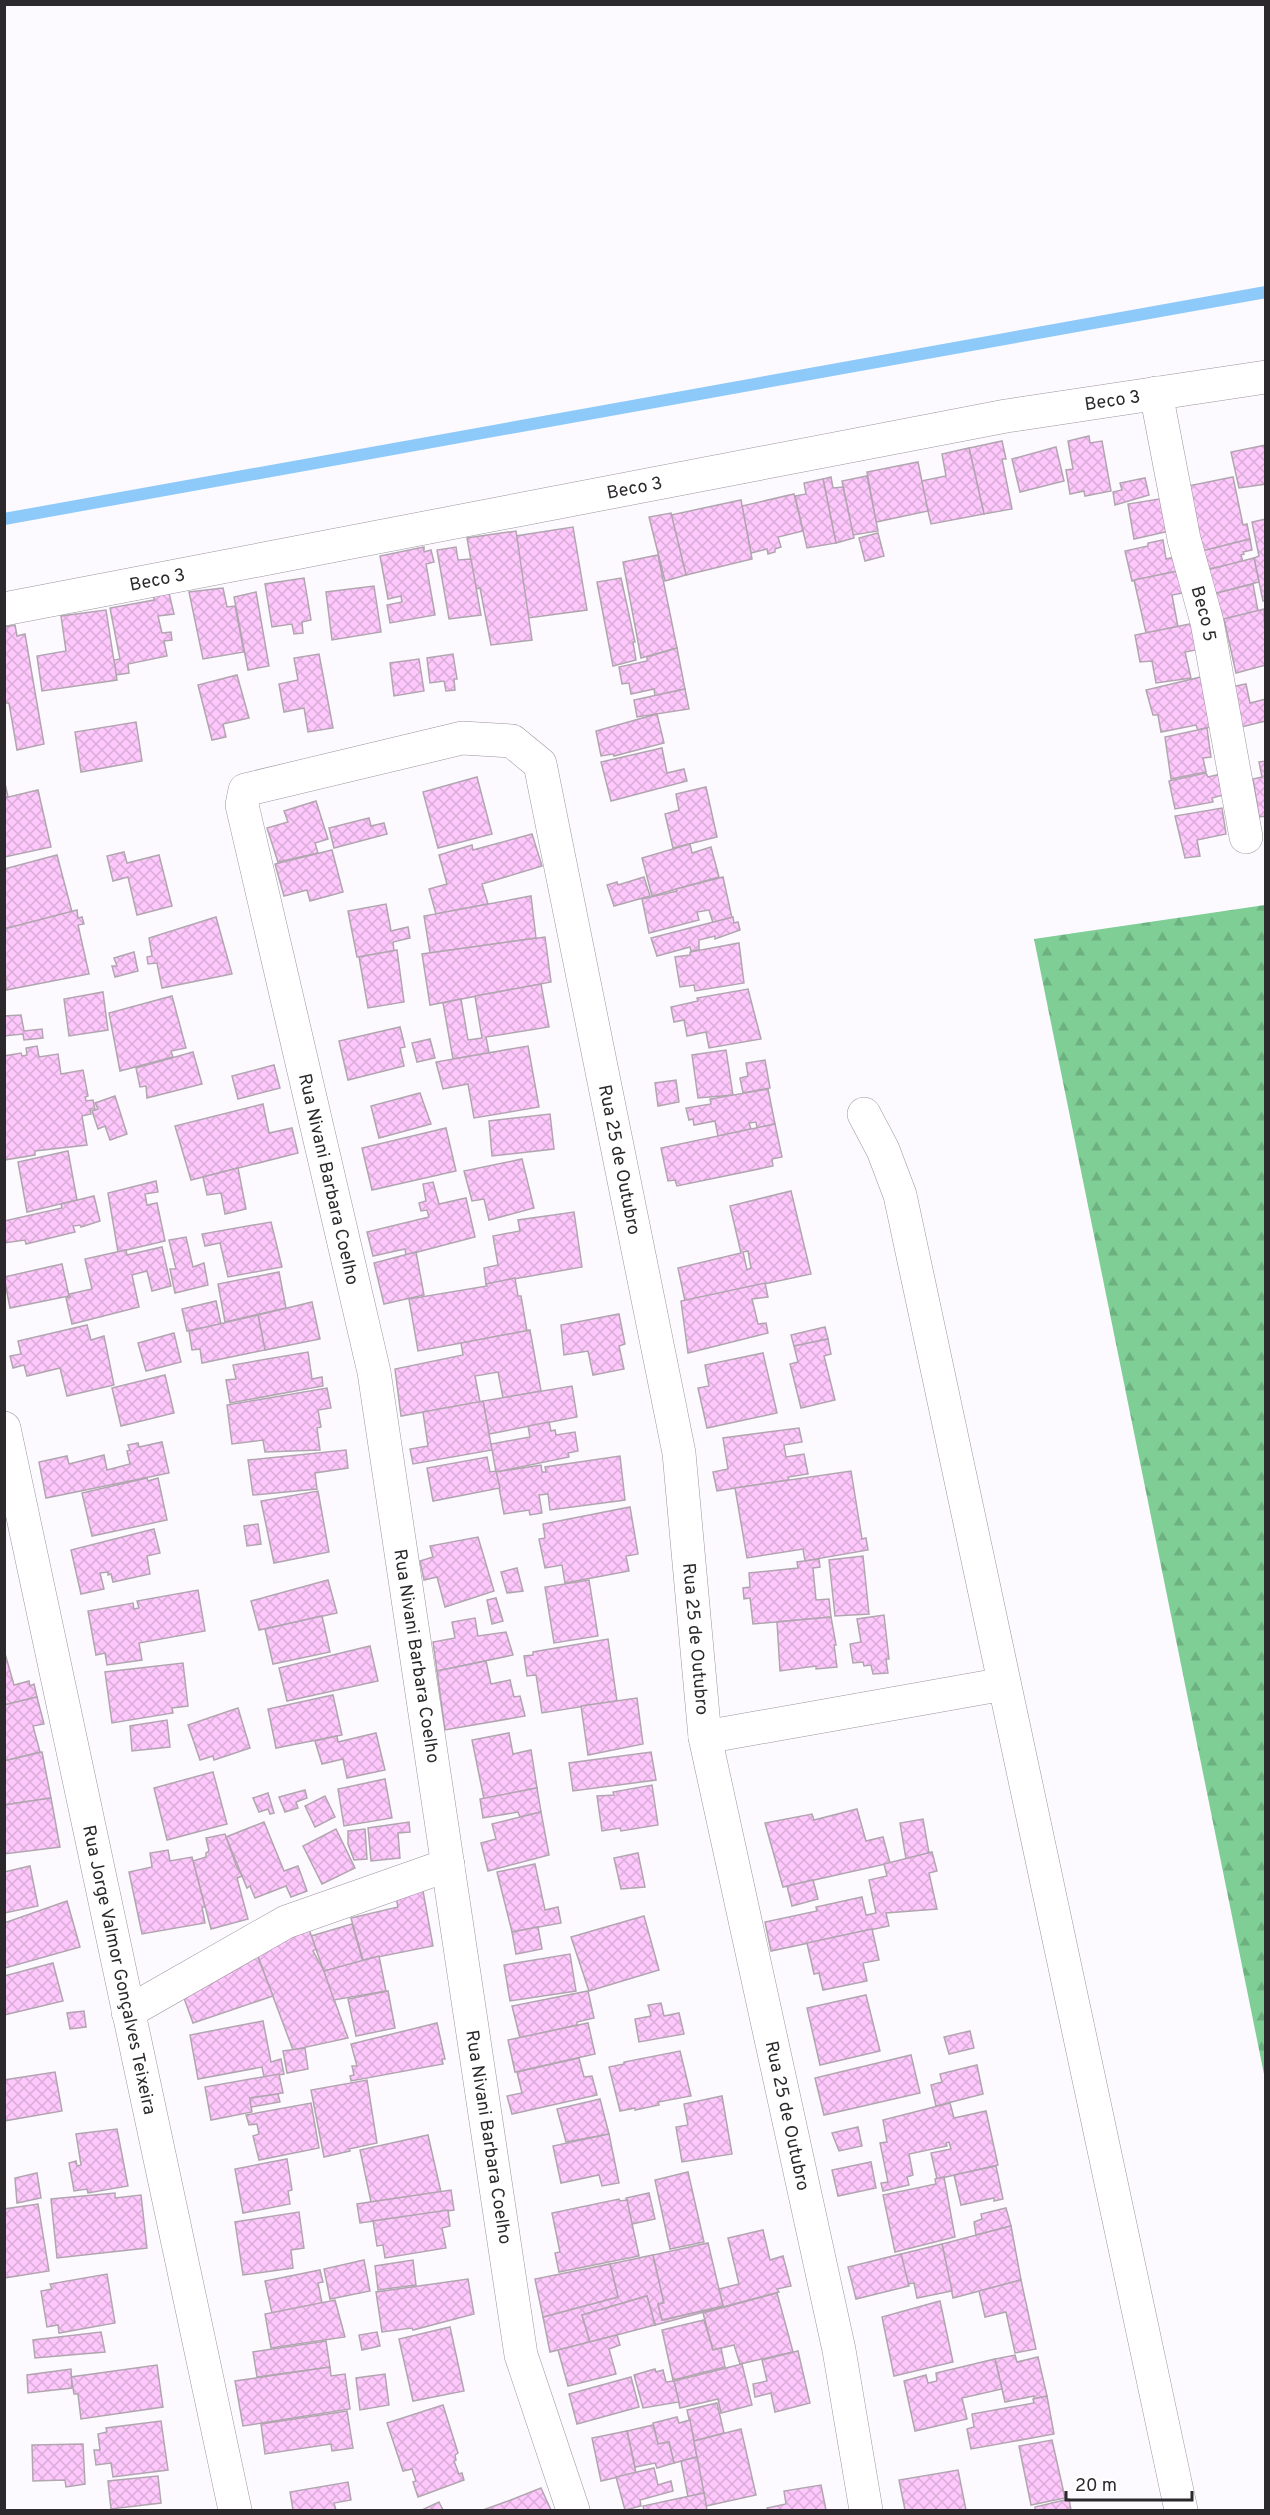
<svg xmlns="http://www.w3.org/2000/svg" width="1270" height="2515" viewBox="0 0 1270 2515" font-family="Overpass,sans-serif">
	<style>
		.forest { fill: url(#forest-firs) }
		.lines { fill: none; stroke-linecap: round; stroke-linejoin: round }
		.stream { stroke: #8ecaf9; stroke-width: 12 }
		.building { fill: url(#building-cross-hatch); stroke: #b1a6b0; stroke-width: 1.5; fill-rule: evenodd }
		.minor-casing { stroke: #9c949f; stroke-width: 34 }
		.minor { stroke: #fff; stroke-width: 33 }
		.labels { text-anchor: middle; stroke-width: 5; stroke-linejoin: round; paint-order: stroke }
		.street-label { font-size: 18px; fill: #2c292d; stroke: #fff }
	</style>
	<defs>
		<pattern id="forest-firs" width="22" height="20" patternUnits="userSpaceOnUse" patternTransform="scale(1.5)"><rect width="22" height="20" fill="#7ece95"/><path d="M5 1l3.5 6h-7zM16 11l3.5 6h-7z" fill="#6db181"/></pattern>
		<pattern id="building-cross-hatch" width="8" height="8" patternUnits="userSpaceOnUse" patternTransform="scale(1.5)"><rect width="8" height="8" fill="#fec8fc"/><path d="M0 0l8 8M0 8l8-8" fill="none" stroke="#daacd8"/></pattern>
	</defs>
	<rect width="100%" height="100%" fill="#fdfaff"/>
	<path class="forest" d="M1265,905h1l-1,1174 -231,-1140z"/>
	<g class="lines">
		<path class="stream" d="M4,519l1262,-227"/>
	</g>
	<g class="building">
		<path d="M1089,436l1,7 12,-2 9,50 -26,5 -1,-5 -14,3 -4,-24 7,-1 -5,-28z"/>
		<path d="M1002,441l4,18h-4l10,50 -28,5 -15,-66z"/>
		<path d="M1266,445v39l-27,4 -8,-36z"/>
		<path d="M1056,447l8,34 -44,11 -8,-33z"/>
		<path d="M969,448l15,66 -53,10 -10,-43 25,-5 -4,-22z"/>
		<path d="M918,462l10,49 -52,11 -9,-50z"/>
		<path d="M867,476l11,55 -25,4 -11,-54z"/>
		<path d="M831,477l2,11 10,-1 11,51 -18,5 -13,-64z"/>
		<path d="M1233,477l10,48 4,-1 3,15 -55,14 -12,-66z"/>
		<path d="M1145,478l4,17 -34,10 -2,-13 9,-2 -2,-7z"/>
		<path d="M823,479l13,64 -29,5 -12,-52 11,-2 -2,-11z"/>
		<path d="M794,494l9,37 -25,6 3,10 -6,2v3l-7,2 -1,-5 -16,4 -9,-47z"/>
		<path d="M1165,498l9,32 -40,9 -6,-35z"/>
		<path d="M741,500l11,59 -66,16 -15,-60z"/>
		<path d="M671,513l15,62 -21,6 -16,-64z"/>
		<path d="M1266,519v81l-3,1 -9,-43 5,-2 -7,-34z"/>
		<path d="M573,527l14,83 -59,8 -12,-82z"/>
		<path d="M516,531l16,109 -41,5 -11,-57 -4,1 -9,-51z"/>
		<path d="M878,533l6,23 -19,5 -6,-23z"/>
		<path d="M1250,539l2,11 -9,2 1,2 -3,1 2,7 -45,9 -4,-18z"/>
		<path d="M1163,540l3,19 13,-3 3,14 -50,11 -7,-30 23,-5v-3z"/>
		<path d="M424,547v5l7,-2 3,12 -8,2 9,51 -45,8 -3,-18 15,-3 -1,-6 -13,3 -8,-43z"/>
		<path d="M456,547l2,13 13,-1 10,56 -32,4 -12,-69z"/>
		<path d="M658,555l19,93 -36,10 -18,-96z"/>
		<path d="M1254,558l5,24 -50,13 -6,-24z"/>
		<path d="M1183,570l5,22 -16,3 6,32 -32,6 -12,-53z"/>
		<path d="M304,578l7,42 -9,2 1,11 -9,1 -2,-10 -20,3 -7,-43z"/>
		<path d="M621,578l14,64h-2l3,18 -23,6 -16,-84z"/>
		<path d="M1253,584l5,27 -43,10 -6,-26z"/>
		<path d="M374,586l7,46 -49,8 -6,-48z"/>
		<path d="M223,588l4,19 8,-1 9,46 -41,7 -14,-67z"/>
		<path d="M256,592l13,74 -21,4 -14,-73z"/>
		<path d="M169,593l5,21 -16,2 4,17 9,-1 1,8 -8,1 3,15 -39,8 1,9 -13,2 -2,-15 6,-1 -10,-51 44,-8v-4z"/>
		<path d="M1264,609l2,56 -30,8 -12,-54z"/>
		<path d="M106,610l11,70 -75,11 -5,-35 29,-5 -5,-35z"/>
		<path d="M1195,623l6,26 -16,3 6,26 -35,5 -4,-22 -12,1 -5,-27z"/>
		<path d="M15,625l2,11 8,-2 19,110 -27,6 -8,-47h-5v-76z"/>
		<path d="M677,648l8,41 -30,7 -1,-7 -23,5 -2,-11 -7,1 -3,-17 28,-6v-4z"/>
		<path d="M319,654l14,74 -25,4 -4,-24 -20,4 -5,-28 19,-4 -4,-22z"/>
		<path d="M453,654l4,25h-3l1,11 -9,1 -2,-10 -14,2 -3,-25z"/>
		<path d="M419,659l5,32 -30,5 -4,-33z"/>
		<path d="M237,675l12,43 -26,6 3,13 -14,3 -14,-55z"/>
		<path d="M1201,677l18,48 -21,5 -2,-5 -35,7 -3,-17h-5l-7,-25z"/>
		<path d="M1246,684l4,19 16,-4v22l-33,8 -7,-41z"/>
		<path d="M685,689l4,20 -52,8 -3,-17z"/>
		<path d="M657,714l7,29 -50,13 -1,-2 -12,2 -5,-25z"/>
		<path d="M136,722l6,39 -61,11 -6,-40z"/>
		<path d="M1207,728l4,29 -8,1 3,14 -35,7 -6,-42z"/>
		<path d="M662,748l5,25 17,-4 3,12 -76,20 -10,-39z"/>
		<path d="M1266,761v55l-7,1 -6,-38 9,-2 -3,-15z"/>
		<path d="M1206,773l2,4 13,-3 2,21 -11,3 1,4 -38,7 -6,-28z"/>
		<path d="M477,777l15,57 -54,14 -15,-56z"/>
		<path d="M4,779l4,18 -4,1z"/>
		<path d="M706,787l11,50 -44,11 -8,-34 14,-4 -3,-16z"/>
		<path d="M38,790l13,57 -47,10v-59z"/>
		<path d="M316,801l12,38 -13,4 3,10 -40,9 -11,-34 21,-6 -4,-11z"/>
		<path d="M1222,808l4,26 -29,6 3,16 -15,2 -10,-42z"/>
		<path d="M369,818l2,8 13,-3 3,11 -53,14 -5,-20z"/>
		<path d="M532,834l10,32 -60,18 6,20 -52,10 -7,-25 18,-5 -8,-29 33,-10 1,5z"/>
		<path d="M690,844l2,9 19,-6 8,30 -67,19 -10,-38z"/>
		<path d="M332,850l11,42 -33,9 -3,-11 -23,6 -9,-32z"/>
		<path d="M124,852l3,11 32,-8 13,51 -35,9 -9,-38 -15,4 -6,-25z"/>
		<path d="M57,855l15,57 -68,17v-60z"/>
		<path d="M644,877l6,19 -36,10 -7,-21 10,-3 1,3z"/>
		<path d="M723,877l9,41 -19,5 -4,-13 -12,2 2,8 -50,13 -7,-34 35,-8 -1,-2z"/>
		<path d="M531,896l5,42 -106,15 -6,-37z"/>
		<path d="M386,904l5,27 17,-4 2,11 -17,4 1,9 -37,6 -9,-46z"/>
		<path d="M77,910l1,8 4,-1 2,7 -6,1 11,49 -83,16 -2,-61z"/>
		<path d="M216,917l16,57 -70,14 -5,-25 -9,1 -1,-7 5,-1 -3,-18z"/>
		<path d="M733,917l1,6 4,-1 2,8 -25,9v-3l-16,4v10l-8,1 -1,-4 -33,9 -6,-18z"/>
		<path d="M545,937l6,45 -121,23 -8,-51z"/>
		<path d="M739,943l5,40 -49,8 -1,-6 -14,2 -5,-30 15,-2v-3z"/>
		<path d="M397,950l7,52 -36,6 -9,-51z"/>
		<path d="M134,952l4,19 -23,6 -3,-11h5l-3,-8z"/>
		<path d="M541,984l8,43 -63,10 3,16 -36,6 -10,-56 18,-4 7,41 14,-2 -7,-42z"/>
		<path d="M748,989l13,50 -52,9 -3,-16 -19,4 -3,-16 -10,2 -3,-15 27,-6 -1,-3z"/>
		<path d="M103,992l5,38 -39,6 -5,-37z"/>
		<path d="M172,996l14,52 -15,3 2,6 -53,14 -11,-58z"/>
		<path d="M21,1015l3,16 18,-2 1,9 -19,2 -1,-6 -19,2v-20z"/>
		<path d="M400,1027l5,20 -5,1 4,18 -56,14 -9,-39z"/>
		<path d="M430,1039l5,19 -18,4 -5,-19z"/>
		<path d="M37,1046l2,11 19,-3 3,20 22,-4 5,26 -3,1 1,4 7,-1 2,9h-5l1,5 -9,2 5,29 -52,6v4l-31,5v-104l17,-3 1,3 5,-1 -1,-7z"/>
		<path d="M528,1046l11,61 -65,11 -6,-34 -25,5 -7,-27z"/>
		<path d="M726,1050l7,45 -35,3 -6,-43z"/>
		<path d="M193,1052l9,32 -55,14 -1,-12 -6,1 -4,-19z"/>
		<path d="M765,1060l5,28 -27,5 -3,-15 8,-2 -2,-13z"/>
		<path d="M274,1065l6,23 -42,11 -6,-23z"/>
		<path d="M676,1080l3,22 -21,4 -3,-23z"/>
		<path d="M768,1089l7,35 -18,4 -1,-6 -7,1 2,6 -33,7 -3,-15 -21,4 -1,-6 -4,1 -3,-12 25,-4 -1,-5z"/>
		<path d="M420,1093l11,31 -52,14 -8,-32z"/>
		<path d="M115,1096l12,38 -17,6 -5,-14 -7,3 -6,-18 6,-2 -3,-6z"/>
		<path d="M263,1104l6,29 23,-5 6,25 -107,27 -16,-54z"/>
		<path d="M550,1114l4,35 -62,7 -3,-35z"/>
		<path d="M775,1124l7,33 -10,2 1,7 -96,20 -2,-6 -7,1 -7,-33z"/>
		<path d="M446,1128l10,43 -84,19 -10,-42z"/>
		<path d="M68,1151l9,49 -50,12 -9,-50z"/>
		<path d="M522,1159l12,49 -45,12 -5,-21 -12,2 -8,-30z"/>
		<path d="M238,1168l8,41 -21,5 -4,-21 -14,2 -4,-18z"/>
		<path d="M156,1181l2,11 -13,2 2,11 10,-2 8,38 -47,11 -10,-59z"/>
		<path d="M433,1182l6,22 27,-6 9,39 -69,18 -1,-6 -32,7 -6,-24 62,-15 -2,-7 -6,1 -2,-8 7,-2 -3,-17z"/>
		<path d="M791,1191l20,83 -126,27 -7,-33 63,-15 -11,-47zM748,1251l3,17 -4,2 -4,-18z"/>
		<path d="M94,1196l6,25 -19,6 -1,-2 -7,1 2,6 -49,12 -1,-4 -21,3v-22l58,-13 -1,-4z"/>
		<path d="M574,1212l8,55 -96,17 -2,-16 14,-3 -5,-29 27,-5 -2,-11z"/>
		<path d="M271,1222l11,45 -54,10 -8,-34 -15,3 -3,-12z"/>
		<path d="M186,1237l7,30 11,-4 4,22 -33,8 -5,-24h6l-7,-29z"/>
		<path d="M162,1247l9,39 -19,5 -5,-20 -15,4 7,32 -67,17 -6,-26 4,-1 -1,-3 23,-5 -7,-30 41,-9 1,5z"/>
		<path d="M416,1252l8,43 -40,9 -10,-41z"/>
		<path d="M62,1264l7,32 -59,12 -6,-31z"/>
		<path d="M279,1272l7,36 -61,14 -7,-38z"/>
		<path d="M515,1278l3,18h3l6,35 -109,20 -9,-52 78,-13 -1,-2z"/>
		<path d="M765,1283l3,14 -16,2 6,25 8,-1 2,10 -80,20 -7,-52z"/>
		<path d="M216,1301l5,23 -34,7 -5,-22z"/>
		<path d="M312,1302l8,37 -55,11 -7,-35z"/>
		<path d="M619,1314l6,30 -6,2 5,23 -31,6 -5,-24 -24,4 -3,-30z"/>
		<path d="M258,1315l7,35 -63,13 -2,-14 -8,1 -3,-19z"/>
		<path d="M87,1325l4,15 13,-4 10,49 -47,11 -7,-28 -33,8 -3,-11 -11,3 -3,-12 11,-2 -3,-13z"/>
		<path d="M825,1327l3,12 -34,7 -3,-11z"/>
		<path d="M530,1330l11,61 -38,7 -5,-26 -23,4 5,26 -79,14 -6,-47 68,-14 -2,-12z"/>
		<path d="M174,1333l7,29 -35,9 -8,-28z"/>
		<path d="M828,1339l3,15 -7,2 11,44 -34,8 -11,-44 8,-2 -4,-16z"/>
		<path d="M308,1352l4,27 10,-2 1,9 -93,17 -4,-23 10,-1 -3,-14z"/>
		<path d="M763,1353l14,60 -70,15 -9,-40 11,-2 -4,-21z"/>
		<path d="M165,1375l9,38 -53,13 -9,-38z"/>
		<path d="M572,1386l5,31 -88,17 -6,-33z"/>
		<path d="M327,1388l4,20 -13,2 3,17 -4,1 3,22 -55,2 -2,-12 -31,4 -5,-39z"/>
		<path d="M483,1401l9,49 -79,14 -3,-15 18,-3 -5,-34z"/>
		<path d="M549,1422l2,9 4,-1 1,5 19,-3 3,19 -10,2 1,4 -73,15 -5,-28 39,-7 -2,-11z"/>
		<path d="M799,1428l3,14 -18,3 2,12 18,-3 4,20 -20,3 1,3 -72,11 -4,-19 15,-3 -5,-31z"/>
		<path d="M162,1442l7,31 -123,25 -7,-36 28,-6 2,8 35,-9 3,15 23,-6 -3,-13 3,-1 -2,-5 10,-2 1,4z"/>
		<path d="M346,1450l2,18 -33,5 2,16 -64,6 -5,-35z"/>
		<path d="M620,1456l5,44 -75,10 -2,-16 -9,1 3,18 -12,2 -1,-5 -25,4 -8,-42 45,-7 1,7h4l-1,-5z"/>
		<path d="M487,1457l3,15 6,-1 4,17 -67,13 -6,-33z"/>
		<path d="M851,1471l11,68 4,-1 2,12 -63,11 -2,-12 -56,9 -12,-70z"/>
		<path d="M147,1478l1,3 10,-3 9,42 -75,16 -10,-43z"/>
		<path d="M318,1491l11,61 -55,11 -13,-62z"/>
		<path d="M630,1507l8,47 -12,2 3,15 -64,12 -3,-18 -17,3 -6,-29 6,-1 -2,-14z"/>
		<path d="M258,1524l3,20 -14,2 -3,-20z"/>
		<path d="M154,1529l6,24 -13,3 3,18 -37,8 -2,-8 -3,1v-3l-8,1 4,16 -23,5 -10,-44z"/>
		<path d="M478,1537l16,54 -49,16 -8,-30 -13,3 -4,-19 13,-4 -3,-11z"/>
		<path d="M863,1556l6,58 -34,2 -6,-56z"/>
		<path d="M819,1559l1,8 -7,1 3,32 13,-1 2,18 -78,7 -3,-26 -6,1 -1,-11 7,-1 -1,-14 49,-5 -1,-6z"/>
		<path d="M517,1568l6,23 -16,2 -6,-21z"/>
		<path d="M328,1580l9,33 -78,17 -8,-29z"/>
		<path d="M589,1580l9,56 -44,7 -9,-56z"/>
		<path d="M198,1590l7,41 -66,12 3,17 -35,5 -2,-12 -9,2 -8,-44 45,-8 1,6 5,-1 -2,-7z"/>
		<path d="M496,1598l7,23 -11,3 -5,-24z"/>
		<path d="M884,1615l5,44h-3l2,14 -15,1 -2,-9 -7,1 -1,-4 -10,1 -3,-19 11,-2 -4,-23z"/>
		<path d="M322,1616l8,36 -57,12 -8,-35z"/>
		<path d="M831,1617l5,28h-2l3,22 -21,2v-3l-36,5 -3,-49z"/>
		<path d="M475,1618l3,18 28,-4 7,23 -76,16 -4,-29 22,-4 -3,-16z"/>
		<path d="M608,1639l9,62 -75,12 -6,-38 -9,1 -3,-20 9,-1v-3z"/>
		<path d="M370,1646l8,35 -91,20 -8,-33z"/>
		<path d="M4,1650l10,35 15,-4 1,5 4,-2 3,13 -33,8z"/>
		<path d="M486,1661l5,23 19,-4 4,17 6,-1 5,20 -80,14 -8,-59z"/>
		<path d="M183,1663l5,43 -16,2 1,5 -61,10 -7,-51z"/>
		<path d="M333,1695l9,40 -66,13 -8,-39z"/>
		<path d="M37,1697l7,27 -11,2 7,26 -36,9v-56z"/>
		<path d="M637,1698l6,46 -55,11 -7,-49z"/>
		<path d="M238,1708l12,40 -36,12 -1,-4 -13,4 -12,-35z"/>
		<path d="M167,1720l3,27 -38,4 -2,-25z"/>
		<path d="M376,1733l9,37 -38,8 -4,-19 -21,5 -7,-23 22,-5 1,6z"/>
		<path d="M509,1733l4,21 18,-4 6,38 -53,11 -12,-59z"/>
		<path d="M42,1752l9,46 -47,7v-44z"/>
		<path d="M651,1752l5,28 -83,11 -4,-28z"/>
		<path d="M213,1772l14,52 -60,16 -13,-52z"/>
		<path d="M385,1779l7,39 -48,8 -6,-37z"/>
		<path d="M652,1785l6,40 -37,6 -1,-3 -18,3 -5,-35 17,-1 -1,-3z"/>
		<path d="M537,1788l4,24 -21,5 -2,-5 -35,6 -3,-19z"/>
		<path d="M305,1790l2,8 -11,4 2,6 -13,4 -6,-15z"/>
		<path d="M268,1793l6,20 -4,1 -2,-5 -9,3 -6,-14z"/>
		<path d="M325,1796l10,21 -20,10 -10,-21z"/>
		<path d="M51,1798l9,49 -56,7v-49z"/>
		<path d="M857,1809l9,32 17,-4 7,26 -107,24 -18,-64 47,-9 2,6z"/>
		<path d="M541,1812l8,43 -61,16 -7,-28 15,-4 -4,-15z"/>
		<path d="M923,1819l6,34 -23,6 -6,-36z"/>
		<path d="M264,1822l20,49 14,-5 9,25 -16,6 -5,-11 -31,12 -5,-12 -3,2 -21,-51z"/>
		<path d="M409,1822l1,10 -12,1 2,25 -29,3 -3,-33z"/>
		<path d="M336,1829l19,39 -33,16 -19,-38z"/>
		<path d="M365,1829l2,30 -13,1 -6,-16v-13z"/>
		<path d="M225,1834l11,31 6,11 -5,2 11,41 -37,10 -18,-68 13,-4v-4l3,-2 -3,-13z"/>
		<path d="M168,1850l2,11 22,-4 13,50h-3l3,16 -63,11 -13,-62 23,-5 -2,-14z"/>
		<path d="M932,1852l5,19 -8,2 8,36 -51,4 3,13 -118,25 -6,-29 52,-11 -1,-4 46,-10 4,18 10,-2 -7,-33 18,-4 -3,-12z"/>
		<path d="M638,1853l7,34 -24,2 -7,-31z"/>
		<path d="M535,1864l10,46 13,-3 3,16 -49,9 -15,-60z"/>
		<path d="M30,1866l8,40 -34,7v-41z"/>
		<path d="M813,1880l5,19 -26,7 -5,-20z"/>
		<path d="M423,1891l10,55 -70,14 -12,-42 47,-11 -2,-10z"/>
		<path d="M67,1901l13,46 -75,21 -1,-45z"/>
		<path d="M644,1916l15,54 -70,21 -18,-54z"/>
		<path d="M352,1924l11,38 -39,9 -13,-35z"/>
		<path d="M538,1927l4,22 -26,5 -4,-22z"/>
		<path d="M309,1929l7,20 -3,2 11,20 24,67 -55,12 -37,-99z"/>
		<path d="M872,1929l7,31 -16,3 4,18 -44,9 -4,-17 -5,1 -7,-31z"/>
		<path d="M570,1954l6,37 -66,10 -6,-36z"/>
		<path d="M257,1955l16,41 -80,27 -13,-36z"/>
		<path d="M379,1956l7,35 -52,9 -10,-29z"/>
		<path d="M53,1963l10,38 -59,14v-39z"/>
		<path d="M388,1991l7,37 -39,8 -8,-37z"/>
		<path d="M588,1991l6,27 -17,4v3l-57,13 -8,-32z"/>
		<path d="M866,1995l14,56 -60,14 -13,-57z"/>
		<path d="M661,2003l3,13 15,-3 5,21 -45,8 -4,-23 16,-3 -3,-11z"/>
		<path d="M84,2011l2,16 -16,2 -3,-16z"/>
		<path d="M263,2021l8,41 10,-3 3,15 -20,3 -2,-10 -64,12 -8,-44z"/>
		<path d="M437,2023l8,36h-3l1,5 -92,17 -1,-5 4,-1 -2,-9h5l-6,-22z"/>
		<path d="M588,2023l7,31 -80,18 -7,-32z"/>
		<path d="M970,2031l4,17 -25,6 -5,-17z"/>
		<path d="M305,2048l3,21 -21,4 -4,-22z"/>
		<path d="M680,2051l11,45 -33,6 1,3 -24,5v-2l-15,3 -11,-44 15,-3v-2z"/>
		<path d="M911,2055l9,38 -96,22 -9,-37z"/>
		<path d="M579,2058l5,19 8,-1 5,19 -85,19 -5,-18 15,-3 -5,-21z"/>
		<path d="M977,2065l6,29 -47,12 -5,-21 11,-3 -2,-8z"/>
		<path d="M55,2072l7,39 -58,10v-41z"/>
		<path d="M279,2074l4,19 -33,5 2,14 -41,8 -6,-33z"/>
		<path d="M367,2080l10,63 -28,6 1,2 -26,6 -13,-67z"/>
		<path d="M278,2094l2,8 -29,5 -1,-9z"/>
		<path d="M722,2096l10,58 -50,8 -6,-35 12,-2 -4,-21z"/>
		<path d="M600,2099l9,35 -43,8 -9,-33z"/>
		<path d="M311,2103l8,45 -60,12 -6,-24 6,-2 -2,-10 -8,1 -3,-10z"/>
		<path d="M950,2103l4,15 32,-7 12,54 -61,14 -6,-26 20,-4 -2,-7 -3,1 1,3 -38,8 4,21 -6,2 2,8 -26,6 -2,-8 7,-1 -8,-39 7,-1 -4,-22z"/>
		<path d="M858,2127l4,19 -23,5 -7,-18z"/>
		<path d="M117,2129l11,57 -40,7 -1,-4 -13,2 -5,-28 7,-2 1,5 4,-1 -5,-31z"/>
		<path d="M609,2134l10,49 -17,3 -3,-11 -38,8 -8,-37z"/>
		<path d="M428,2135l13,57 -70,10 -11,-52z"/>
		<path d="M287,2159l5,31 -4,1 2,13 -47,9 -8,-44z"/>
		<path d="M871,2162l5,26 -38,8 -6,-26z"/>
		<path d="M996,2166l7,33 -9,2v-3l-33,7 -7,-30z"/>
		<path d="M688,2172l16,70 -34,7 -15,-69z"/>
		<path d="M37,2173l4,25 -24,5 -2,-25z"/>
		<path d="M944,2177l11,60 -60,15 -12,-57 53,-11 -1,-5z"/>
		<path d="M451,2190l3,20 -94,13 -3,-19z"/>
		<path d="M115,2193v5l26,-3 6,53 -90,10 -6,-59z"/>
		<path d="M649,2193l6,26 -23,5 -6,-26z"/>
		<path d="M619,2199l1,2 7,-1 12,56 -80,16 -4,-19 5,-1 -8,-39z"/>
		<path d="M38,2204l11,67 -45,7v-69z"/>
		<path d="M1006,2208l5,18 -35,9 -2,-13 8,-3 -1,-5z"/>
		<path d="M448,2210l2,16 -8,2 4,20 -61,10 -2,-13 -6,1 -4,-25z"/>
		<path d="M299,2212l5,36 -13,2 2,18 -50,7 -8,-53z"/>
		<path d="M1011,2226l10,54 -68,18 -11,-54z"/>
		<path d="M763,2230l7,30 13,-4 8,30 -14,3 2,3 -124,33 -8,-29 -65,19 8,27 -40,10 -7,-35 75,-20 -8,-33 43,-9 11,48 -6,1 4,16 61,-14 -4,-17 20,-5 -11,-46z"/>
		<path d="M708,2243l15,63 -61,14 -4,-16 6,-1 -11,-48z"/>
		<path d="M942,2244l10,47 -35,7 -3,-15 -7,1 -6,-30z"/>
		<path d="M901,2254l8,32 -53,13 -8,-32z"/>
		<path d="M364,2260l6,31 -40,8 -6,-30z"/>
		<path d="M413,2260l3,25 -38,5 -3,-24z"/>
		<path d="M610,2264l8,33 -75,20 -8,-38z"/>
		<path d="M320,2270l3,12 -5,1 4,20 -50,10 -7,-32z"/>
		<path d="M107,2274l8,49 -56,10 -1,-8 -11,2 -6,-36 11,-2 -2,-5z"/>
		<path d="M468,2279l6,35 -61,16 -1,-2 -30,4 -6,-40z"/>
		<path d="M1021,2280l15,69 -21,4 -9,-41 -21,5 -6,-26z"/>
		<path d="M777,2293l16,59 -53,12 -6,-19 -21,5 -10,-37z"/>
		<path d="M647,2296l8,29 -65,17 -8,-27z"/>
		<path d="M335,2300l10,37 -74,11 -6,-34z"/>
		<path d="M940,2301l13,61 -59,14 -12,-59z"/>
		<path d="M704,2320l9,30 8,-2 4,19 -52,13 -11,-50z"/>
		<path d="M450,2327l14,64 -51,10 -14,-62z"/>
		<path d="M101,2332l4,20 -70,6 -2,-18z"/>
		<path d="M377,2332l3,14 -18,4 -3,-15z"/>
		<path d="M617,2335l3,10 -11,4 7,25 -48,12 -10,-36z"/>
		<path d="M326,2341l4,26 -73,10 -4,-25z"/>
		<path d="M798,2351l12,52 -35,9 -4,-19 -16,4 -2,-13 14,-3 -5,-21z"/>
		<path d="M1015,2355l2,7 21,-5 9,39 -13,3v-3l-29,6 -10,-43z"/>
		<path d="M995,2359l7,30 -40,9 5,21 -52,12 -11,-50 22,-6 2,8 9,-2 -1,-8z"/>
		<path d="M742,2364l10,41 -31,8 -3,-14 -38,9 -6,-27z"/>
		<path d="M157,2365l6,42 -82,12 -3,-25h-4l-3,-17z"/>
		<path d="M330,2367l1,9 14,-2 5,35 -107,17 -8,-45z"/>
		<path d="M71,2369l1,19 -44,5 -1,-18z"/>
		<path d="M655,2369l1,3 7,-2 3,12 8,-1 5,21 -36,6 -9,-33z"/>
		<path d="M385,2374l4,31 -29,5 -4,-32z"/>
		<path d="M631,2377l8,30 -62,17 -8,-30z"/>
		<path d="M1047,2396l7,38 -83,15 -4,-20 7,-2 -2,-13 62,-11 -1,-4z"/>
		<path d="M717,2403l7,30 -30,8 -7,-31z"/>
		<path d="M443,2405l15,48 -3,2 1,5 -2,1 5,13 3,-1 2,7 -46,17 -5,-15 3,-1 -4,-12 -9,2 -16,-48z"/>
		<path d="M347,2411l6,37 -21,3 -1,-7 -66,10 -4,-30z"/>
		<path d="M677,2417l2,6 11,-3 7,37 -23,6 -5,-21 -11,2 -5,-21z"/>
		<path d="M161,2421l7,49 -55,7 -2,-14 -15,2 -2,-15h6l-2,-16 9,-2 -1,-4z"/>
		<path d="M653,2425l5,19 11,-2 5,21 -17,5 -2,-5 -20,4 -8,-36z"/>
		<path d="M741,2429l15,66 -50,11 -12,-65z"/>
		<path d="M627,2431l9,42 -35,8 -9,-43z"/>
		<path d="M1052,2440l13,58 -34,7 -12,-59z"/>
		<path d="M83,2444l2,40 -19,3 -1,-7 -32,1 -1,-36z"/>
		<path d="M697,2457l7,36 -16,4 -7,-36z"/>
		<path d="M654,2468l4,17 13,-4 2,10 -33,9 1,6 -16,4 -9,-33z"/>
		<path d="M958,2470l8,40h-61l-6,-30z"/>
		<path d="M158,2476l3,27 -50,6 -3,-28z"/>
		<path d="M348,2482l3,18 -17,3 2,7h-43l-3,-18z"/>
		<path d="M821,2485l5,25h-58l-1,-2 19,-4 -2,-13z"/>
		<path d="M541,2488l10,22h-68l25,-9z"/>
		<path d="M704,2493l3,17h-63l-1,-4z"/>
		<path d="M1069,2499l2,11h-36v-3z"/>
		<path d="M439,2502l4,8h-21z"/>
	</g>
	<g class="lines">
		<defs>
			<g id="minor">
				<path id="s1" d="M1156,393l28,146 23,83 39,215"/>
				<path id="s2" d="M4,609l1002,-193 260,-39"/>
				<path d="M864,1114l19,36 17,45 281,1315"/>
				<path id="s3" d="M4,1428l231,1082"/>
				<path d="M705,1737l299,-53"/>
				<path d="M128,2012l158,-90 162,-57"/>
				<path id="s4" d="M573,2510l-52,-155 -147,-983 -132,-567 3,-15 217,-52 50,3 28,23 139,689 26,284 134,613 27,160"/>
			</g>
		</defs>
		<use href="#minor" class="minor-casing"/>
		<use href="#minor" class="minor"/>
	</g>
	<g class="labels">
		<g class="street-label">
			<text dy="6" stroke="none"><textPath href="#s2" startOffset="1128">Beco 3</textPath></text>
			<text dy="6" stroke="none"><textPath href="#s2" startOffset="642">Beco 3</textPath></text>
			<text dy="6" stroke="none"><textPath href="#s2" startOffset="156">Beco 3</textPath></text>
			<text dy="6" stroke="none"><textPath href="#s1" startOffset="226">Beco 5</textPath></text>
			<text dy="6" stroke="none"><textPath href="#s4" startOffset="2468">Rua 25 de Outubro</textPath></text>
			<text transform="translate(329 1179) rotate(77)" y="6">Rua Nivani Barbara Coelho</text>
			<text dy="6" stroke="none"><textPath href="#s4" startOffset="2954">Rua 25 de Outubro</textPath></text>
			<text transform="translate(417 1656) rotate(81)" y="6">Rua Nivani Barbara Coelho</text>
			<text dy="6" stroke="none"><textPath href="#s3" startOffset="554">Rua Jorge Valmor Gonçalves Teixeira</textPath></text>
			<text dy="6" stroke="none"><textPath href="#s4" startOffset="3440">Rua 25 de Outubro</textPath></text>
			<text transform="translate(489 2137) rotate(81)" y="6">Rua Nivani Barbara Coelho</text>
		</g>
	</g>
	<rect width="1270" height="2515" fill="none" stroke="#2c292d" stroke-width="12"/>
	<path d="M1066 2491v9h126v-9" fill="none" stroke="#2c292d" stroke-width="3"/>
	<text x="1075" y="2491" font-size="18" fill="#2c292d" stroke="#ffffff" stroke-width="4.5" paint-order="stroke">20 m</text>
</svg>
